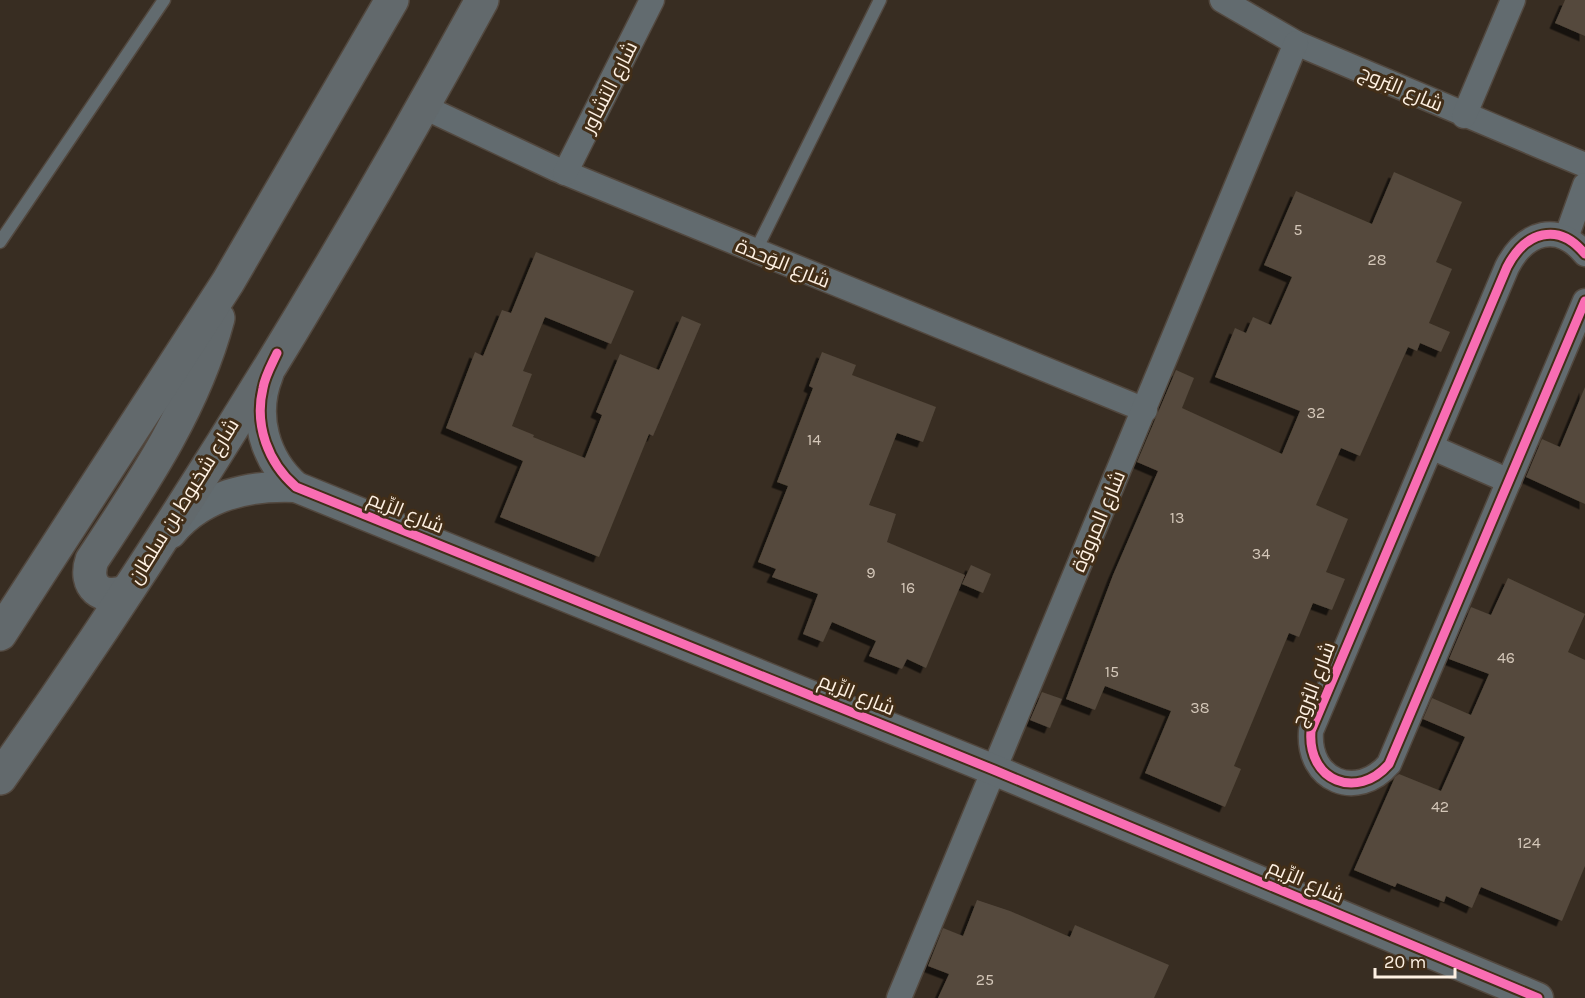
<svg xmlns="http://www.w3.org/2000/svg" width="1585" height="998" viewBox="0 0 1585 998" font-family="Karla,Cairo,sans-serif">
	<style>
		.building { fill: #54493c; filter: url(#shadow) }
		.lines { fill: none; stroke-linecap: round; stroke-linejoin: round }
		.service-casing { stroke: #52483f; stroke-width: 15 }
		.minor-casing { stroke: #52483f; stroke-width: 27 }
		.tertiary-casing { stroke: #52483f; stroke-width: 33 }
		.primary-casing { stroke: #52483f; stroke-width: 36 }
		.service { stroke: #626b6f; stroke-width: 12 }
		.minor { stroke: #626b6f; stroke-width: 24 }
		.tertiary { stroke: #626b6f; stroke-width: 30 }
		.primary { stroke: #62696c; stroke-width: 33 }
		.cycleway-casing { stroke: #422e18; stroke-width: 13 }
		.cycleway { stroke: #f96db3; stroke-width: 9 }
		.labels { text-anchor: middle; stroke-width: 6; stroke-linejoin: round; paint-order: stroke }
		.number-label { font-size: 16px; fill: #d4c7b9 }
		.street-label { font-size: 20px; fill: #fef1e3; stroke: #422e18 }
	</style>
	<defs>
		<filter id="shadow"><feDropShadow dx="-5.5" dy="5.5" stdDeviation="0" flood-color="#0009"/></filter>
	</defs>
	<rect width="100%" height="100%" fill="#382d22"/>
	<g class="building">
		<path d="M1565,0h20v36l-30,-13z"/>
		<path d="M1394,172l68,30 -26,60 16,7 -23,54 21,9 -9,20 -21,-9 -3,8 -9,-4 -48,109 -19,-8 -25,57 32,14 -22,53 19,7 -13,31 -19,-7 -14,34 -10,-4 -55,133 7,3 -16,38 -80,-34 26,-62 -66,-25 -10,24 -29,-11 47,-124 45,-104 -21,-9 39,-92 18,8 -12,30 100,46 18,-43 -85,-34 20,-49 11,5 7,-16 18,8 21,-48 -28,-12 32,-74 76,33z"/>
		<path d="M536,252l98,39 -23,53 -66,-27 -22,54 9,3 -20,52 22,9 -1,2 52,21 17,-43 -6,-3 24,-58 39,16 23,-54 19,8 -48,112 -4,-2 -50,123 -99,-40 23,-56 -77,-33 29,-76 8,4 19,-46 9,3z"/>
		<path d="M822,352l34,13 -4,10 84,32 -13,35 -26,-9 -28,72 27,9 -9,28 78,33 -39,93 -19,-9 -5,10 -33,-13 7,-15 -44,-19 -9,20 -20,-8 15,-40 -46,-17 4,-8 -18,-7 30,-76 -11,-4 36,-94 -4,-2z"/>
		<path d="M1585,387v117l-59,-27 16,-38 18,8z"/>
		<path d="M971,565l20,9 -8,19 -21,-9z"/>
		<path d="M1508,578l77,36 -17,38 17,8v206l-23,55 -81,-34 -9,21 -26,-12 -2,6 -47,-19 -2,4 -41,-17 41,-93 4,-3 42,17 24,-54 -42,-18 9,-21 39,17 18,-41 -40,-15 22,-52 20,8z"/>
		<path d="M1042,692l20,7 -12,29 -20,-8z"/>
		<path d="M977,900l33,11 60,26 5,-12 94,40 -15,33h-216l11,-24 -21,-8 15,-38 20,8z"/>
	</g>
	<g class="lines">
		<defs>
			<g id="service">
				<path d="M0,242l164,-242"/>
				<path d="M755,252l125,-252"/>
			</g>
			<g id="minor">
				<path d="M1222,0l74,43 289,122"/>
				<path d="M424,107l132,62 589,241"/>
				<path d="M1464,116l49,-116"/>
				<path d="M565,173l87,-173"/>
				<path d="M1566,238l19,-53"/>
				<path d="M1585,254c-27,-33 -60,-22 -78,13l-196,464c-4,50 46,70 78,33l196,-463"/>
				<path d="M1431,447l78,34"/>
				<path d="M899,998l397,-955"/>
			</g>
			<g id="tertiary">
				<path d="M268,375c-16,40 -4,84 28,112l698,283 544,228"/>
				<path d="M171,533c31,-38 79,-48 125,-46"/>
			</g>
			<g id="primary">
				<path d="M127,591c-25,11 -44,-5 -35,-31 51,-77 102,-152 126,-242"/>
				<path d="M0,634l228,-352 164,-282"/>
				<path d="M0,778c176,-249 336,-511 482,-778"/>
			</g>
		</defs>
		<use href="#service" class="service-casing"/>
		<use href="#minor" class="minor-casing"/>
		<use href="#tertiary" class="tertiary-casing"/>
		<use href="#primary" class="primary-casing"/>
		<use href="#service" class="service"/>
		<use href="#minor" class="minor"/>
		<use href="#tertiary" class="tertiary"/>
		<use href="#primary" class="primary"/>
		<defs>
			<g id="cycleway">
				<path d="M1585,254c-27,-33 -60,-22 -78,13l-196,464c-4,50 46,70 78,33l196,-463"/>
				<path d="M277,353c-5,11 -12,23 -14,35 -9,37 5,75 33,99l698,283 544,228"/>
			</g>
		</defs>
		<use href="#cycleway" class="cycleway-casing"/>
		<use href="#cycleway" class="cycleway"/>
	</g>
	<g class="labels">
		<g class="number-label">
			<text x="1298" y="235">5</text>
			<text x="1377" y="265">28</text>
			<text x="1316" y="418">32</text>
			<text x="814" y="445">14</text>
			<text x="1177" y="523">13</text>
			<text x="1261" y="559">34</text>
			<text x="871" y="578">9</text>
			<text x="908" y="593">16</text>
			<text x="1506" y="663">46</text>
			<text x="1112" y="677">15</text>
			<text x="1200" y="713">38</text>
			<text x="1440" y="812">42</text>
			<text x="1529" y="848">124</text>
			<text x="985" y="985">25</text>
		</g>
		<g class="street-label">
			<text transform="translate(609 87) rotate(-63)" y="7">شارع التشاور</text>
			<text transform="translate(1401 88) rotate(23)" y="7">شارع البُروج</text>
			<text transform="translate(783 263) rotate(22)" y="7">شارع الوَحدة</text>
			<text transform="translate(183 501) rotate(-58)" y="7">شارع شخبوط بن سلطان</text>
			<text transform="translate(406 512) rotate(22)" y="7">شارع الرِّيم</text>
			<text transform="translate(1098 521) rotate(-67)" y="7">شارع المروؤة</text>
			<text transform="translate(1313 684) rotate(-69)" y="7">شارع البُروج</text>
			<text transform="translate(857 694) rotate(22)" y="7">شارع الرِّيم</text>
			<text transform="translate(1306 881) rotate(23)" y="7">شارع الرِّيم</text>
		</g>
	</g>
	<path d="M1375 968v9h80v-9" fill="none" stroke="#fef1e3" stroke-width="3"/>
	<text x="1384" y="968" font-size="18" fill="#fef1e3" stroke="#422e18" stroke-width="4.5" paint-order="stroke">20 m</text>
</svg>
